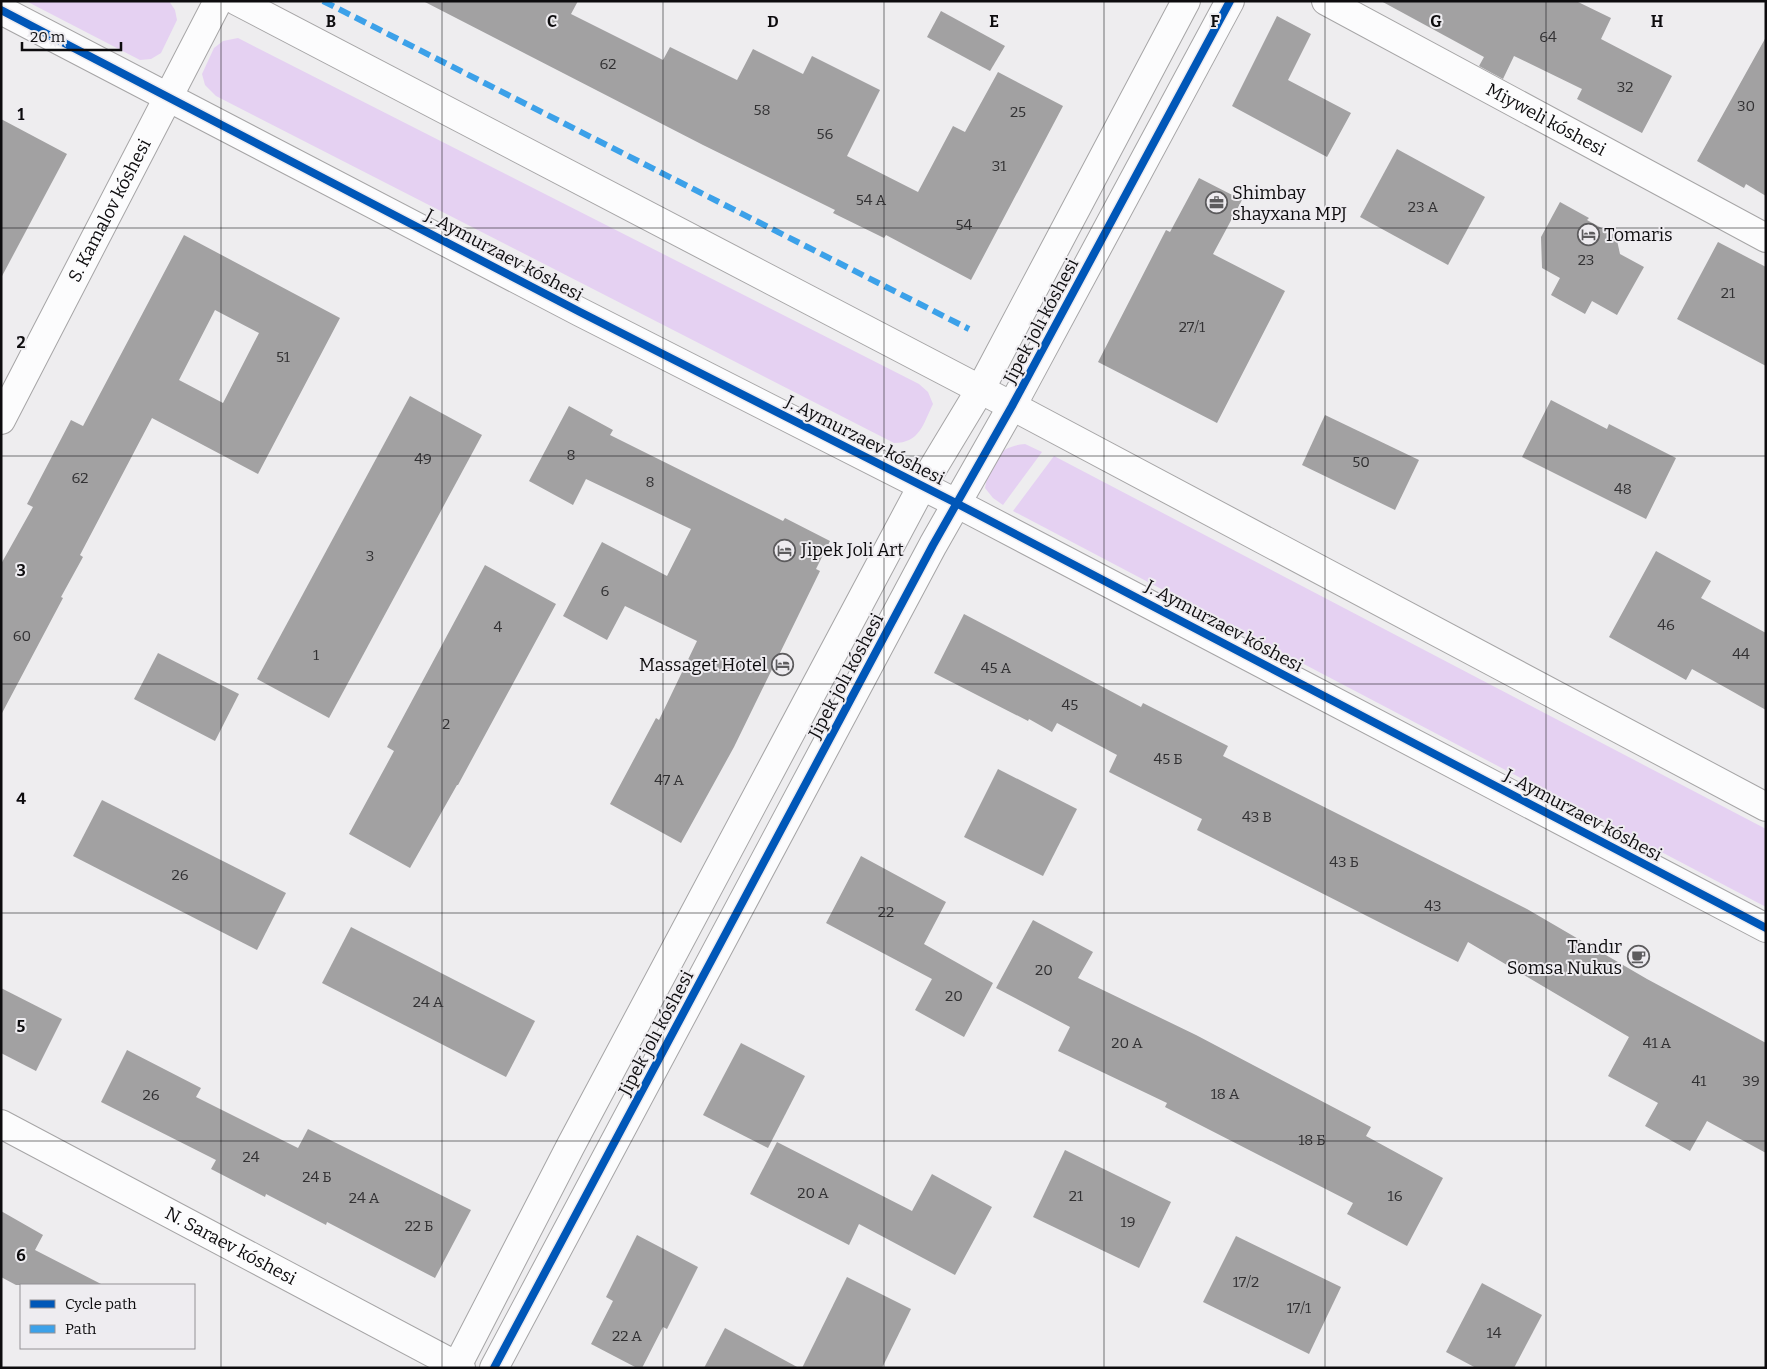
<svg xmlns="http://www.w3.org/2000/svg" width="1767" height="1369" viewBox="0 0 1767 1369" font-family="Bitter,serif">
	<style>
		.green { fill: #e5d1f2 }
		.building { fill: #a2a1a2; fill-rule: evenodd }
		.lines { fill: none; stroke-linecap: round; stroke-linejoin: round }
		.minor-casing { stroke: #a6a5a6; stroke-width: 30 }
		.minor { stroke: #fcfcfd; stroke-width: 28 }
		.quiet { stroke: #3ca1e9; stroke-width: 6; stroke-dasharray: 12 6; stroke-linecap: butt }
		.cycleway-casing { stroke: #eeecf0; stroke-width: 11 }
		.cycleway { stroke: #0057b8; stroke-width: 8 }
		.grid { fill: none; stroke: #0d0c0e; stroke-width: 1; stroke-opacity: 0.55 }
		.labels { text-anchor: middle; stroke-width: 4; stroke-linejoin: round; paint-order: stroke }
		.number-label { font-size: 15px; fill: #323133 }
		.street-label { font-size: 18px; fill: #0d0c0e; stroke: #eeecf0 }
		.poi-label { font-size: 18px; fill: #0d0c0e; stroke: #eeecf0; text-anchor: start }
		.grid-label { font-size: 16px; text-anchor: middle; font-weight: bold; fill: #0d0c0e; stroke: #eeecf0; stroke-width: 4; stroke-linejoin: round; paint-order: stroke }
	</style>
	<rect width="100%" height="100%" fill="#eeedef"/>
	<g class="green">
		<path d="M26,1h143l6,9 2,10 -16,33 -10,6 -11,1z"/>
		<path d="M238,38l681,346 9,8 5,12c-10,20 -13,39 -39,39l-678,-347 -11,-11 -3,-11 12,-26 9,-7z"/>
		<path d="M1025,444l17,8 -39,53 -10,-7 -8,-10c4,-25 13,-42 40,-44z"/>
		<path d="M1054,456l712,373v78l-753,-396z"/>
	</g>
	<g class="building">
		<path d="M423,1h155l-7,13 92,46 7,-13 67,33 16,-31 50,25 9,-18 68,34 -33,66 71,36 35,-66 12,6 33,-60 65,34 -92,174 -85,-45 -2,3 -51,-25 2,-3 -132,-65z"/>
		<path d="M1381,1h195l35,17 -10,21 71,37 -30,57 -65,-34 5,-10 -68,-33 -11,23 -24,-13 5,-9z"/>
		<path d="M941,11l64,35 -15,25 -63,-34z"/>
		<path d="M1277,16l34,18 -23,46 63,33 -24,44 -95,-51z"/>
		<path d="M1766,37v159l-20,-12 -2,4 -47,-27z"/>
		<path d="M1,119l66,35 -66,124z"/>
		<path d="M1397,149l88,48 -37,68 -88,-48z"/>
		<path d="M1199,178l43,22 -29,54 72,37 -68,132 -119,-61 68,-132 4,2z"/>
		<path d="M1560,202l29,16 -2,2 29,16 4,18 24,13 -27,48 -25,-14 -7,13 -34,-19 9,-17 -18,-10 -1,-31z"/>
		<path d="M184,235l156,83 -82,156 -106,-56 -72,137 3,2 -22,40 2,1 -62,117v-151l32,-57 -6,-3 44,-84 12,6zM215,310l44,23 -36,70 -44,-23z"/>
		<path d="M1718,242l48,25v99l-89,-47z"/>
		<path d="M410,396l72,39 -153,283 -72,-39z"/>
		<path d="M1551,400l56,29 2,-5 67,34 -30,61 -124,-62z"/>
		<path d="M569,406l44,24 -3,5 173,86 2,-3 45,23 -14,28 4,2 -86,176 -53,96 -71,-39 46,-86 3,2 38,-79 -72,-35 -18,34 -44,-24 39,-74 65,34 24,-47 -105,-50 -13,26 -44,-24z"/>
		<path d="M1325,415l94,45 -24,50 -93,-45z"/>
		<path d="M1656,551l55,30 -10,17 65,35v77l-74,-41 -6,11 -77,-43z"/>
		<path d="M485,565l71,39 -98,181h-1l-47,83 -61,-34 45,-83 -7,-4z"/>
		<path d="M964,614l177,93 2,-4 85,43 -5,10 304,153 120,70 119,64v110l-59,-32 -17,30 -45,-25 13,-23 -50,-27 21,-39 -161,-95 -10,20 -261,-132 5,-11 -93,-47 8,-17 -60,-32 -5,9 -23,-13 -1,2 -94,-48z"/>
		<path d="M158,653l81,41 -24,47 -81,-42z"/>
		<path d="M998,769l79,40 -34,67 -79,-39z"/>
		<path d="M102,800l184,93 -29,57 -184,-94z"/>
		<path d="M861,856l85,46 -22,42 69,39 -29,54 -49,-27 17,-31 -106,-56z"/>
		<path d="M1033,920l60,32 -15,26 118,57 175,92 -5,9 77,42 -36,68 -60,-32 6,-11 -188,-96 2,-4 -109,-52 12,-24 -74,-39z"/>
		<path d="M351,927l184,94 -29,56 -184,-94z"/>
		<path d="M1,988l61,31 -26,52 -35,-18z"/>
		<path d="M741,1043l64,33 -37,72 -65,-33z"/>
		<path d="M127,1050l74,38 -5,9 102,51 10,-19 163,81 -36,68 -108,-56 -1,3 -60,-31 -1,3 -54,-28 5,-9 -115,-58z"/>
		<path d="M777,1142l135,69 20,-37 60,33 -37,68 -96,-51 -10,21 -99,-51z"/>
		<path d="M1065,1150l106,52 -32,66 -106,-51z"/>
		<path d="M1,1211l42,24 -8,15 68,35h-87l-15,-8z"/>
		<path d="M637,1235l61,32 -31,62 -4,-2 -21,41h-5l-46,-24 22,-43 -7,-4z"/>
		<path d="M1236,1236l105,51 -32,67 -106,-52z"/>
		<path d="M847,1277l64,32 -29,59h-80z"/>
		<path d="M1482,1283l60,32 -28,53h-38l-30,-16z"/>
		<path d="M725,1328l74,40h-95z"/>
	</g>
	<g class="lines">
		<defs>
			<g id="minor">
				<path d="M237,1l775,405 754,401"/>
				<path id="s1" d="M1326,1l440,237"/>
				<path d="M1,10l579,302 376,191 810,425"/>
				<path id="s2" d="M1,420l217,-419"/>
				<path id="s3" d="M1,1124l460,244"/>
				<path d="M456,1368l114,-221 352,-661 58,-96 206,-389"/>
				<path d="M494,1368l439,-823 79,-139 218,-405"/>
			</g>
		</defs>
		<use href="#minor" class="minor-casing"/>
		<use href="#minor" class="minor"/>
		<path class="quiet" d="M323,1l646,328"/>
		<defs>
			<g id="cycleway">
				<path d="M1,10l579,302 376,191 810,425"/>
				<path d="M494,1368l439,-823 79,-139 218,-405"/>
			</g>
		</defs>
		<use href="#cycleway" class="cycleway-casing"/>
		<use href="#cycleway" class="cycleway"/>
	</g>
	<path class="grid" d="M221,1v1367M442,1v1367M663,1v1367M884,1v1367M1104,1v1367M1325,1v1367M1546,1v1367M1,228h1765M1,456h1765M1,684h1765M1,913h1765M1,1141h1765"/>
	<defs>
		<symbol id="office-ring" viewBox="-11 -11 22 22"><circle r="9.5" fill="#eeecf0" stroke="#5c5b5d" stroke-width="1.5"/><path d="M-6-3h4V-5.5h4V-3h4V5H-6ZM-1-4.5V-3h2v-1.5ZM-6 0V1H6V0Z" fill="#5c5b5d"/></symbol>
		<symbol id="hotel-ring" viewBox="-11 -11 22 22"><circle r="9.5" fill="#eeecf0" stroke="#5c5b5d" stroke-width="1.5"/><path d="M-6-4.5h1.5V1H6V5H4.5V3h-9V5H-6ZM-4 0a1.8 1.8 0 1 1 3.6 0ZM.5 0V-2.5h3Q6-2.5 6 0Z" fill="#5c5b5d"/></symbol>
		<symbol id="cafe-ring" viewBox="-11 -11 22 22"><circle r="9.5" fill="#eeecf0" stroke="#5c5b5d" stroke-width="1.5"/><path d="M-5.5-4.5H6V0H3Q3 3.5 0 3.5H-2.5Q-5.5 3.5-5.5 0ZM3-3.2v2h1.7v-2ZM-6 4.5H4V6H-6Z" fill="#5c5b5d"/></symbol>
	</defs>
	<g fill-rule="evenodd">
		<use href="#office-ring" x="1204" y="190" width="25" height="25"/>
		<use href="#hotel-ring" x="1576" y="222" width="25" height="25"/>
		<use href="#hotel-ring" x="772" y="538" width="25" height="25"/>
		<use href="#hotel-ring" x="770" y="652" width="25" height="25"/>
		<use href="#cafe-ring" x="1626" y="944" width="25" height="25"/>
	</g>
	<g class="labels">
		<g class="number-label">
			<text x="1548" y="42">64</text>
			<text x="608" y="69">62</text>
			<text x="1625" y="92">32</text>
			<text x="1746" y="111">30</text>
			<text x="762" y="115">58</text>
			<text x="1018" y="117">25</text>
			<text x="825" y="139">56</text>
			<text x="999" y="171">31</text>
			<text x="871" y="205">54 А</text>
			<text x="1423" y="212">23 А</text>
			<text x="964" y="230">54</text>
			<text x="1586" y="265">23</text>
			<text x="1728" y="298">21</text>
			<text x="1192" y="332">27/1</text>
			<text x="283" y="362">51</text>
			<text x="571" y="460">8</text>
			<text x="423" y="464">49</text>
			<text x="1361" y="467">50</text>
			<text x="80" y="483">62</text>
			<text x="650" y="487">8</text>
			<text x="1623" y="494">48</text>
			<text x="370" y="561">3</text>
			<text x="605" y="596">6</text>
			<text x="1666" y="630">46</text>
			<text x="498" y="632">4</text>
			<text x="22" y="641">60</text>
			<text x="1741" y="659">44</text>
			<text x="316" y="660">1</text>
			<text x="996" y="673">45 А</text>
			<text x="1070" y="710">45</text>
			<text x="446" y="729">2</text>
			<text x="1168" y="764">45 Б</text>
			<text x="669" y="785">47 А</text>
			<text x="1257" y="822">43 В</text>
			<text x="1344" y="867">43 Б</text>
			<text x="180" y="880">26</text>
			<text x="1433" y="911">43</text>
			<text x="886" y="917">22</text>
			<text x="1044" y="975">20</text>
			<text x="954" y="1001">20</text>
			<text x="428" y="1007">24 А</text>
			<text x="1127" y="1048">20 А</text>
			<text x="1657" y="1048">41 А</text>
			<text x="1699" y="1086">41</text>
			<text x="1751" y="1086">39</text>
			<text x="1225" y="1099">18 А</text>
			<text x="151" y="1100">26</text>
			<text x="1312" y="1145">18 Б</text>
			<text x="251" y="1162">24</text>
			<text x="317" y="1182">24 Б</text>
			<text x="813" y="1198">20 А</text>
			<text x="1076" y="1201">21</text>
			<text x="1395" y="1201">16</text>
			<text x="364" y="1203">24 А</text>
			<text x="1128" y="1227">19</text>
			<text x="419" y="1231">22 Б</text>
			<text x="1246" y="1287">17/2</text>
			<text x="1299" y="1313">17/1</text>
			<text x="1494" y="1338">14</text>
			<text x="627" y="1341">22 А</text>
		</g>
		<g class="street-label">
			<text dy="6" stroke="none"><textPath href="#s1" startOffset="250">Miyweli kóshesi</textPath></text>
			<text dy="6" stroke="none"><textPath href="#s2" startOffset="236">S. Kamalov kóshesi</textPath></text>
			<text transform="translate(504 255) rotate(28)" y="6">J. Aymurzaev kóshesi</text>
			<text transform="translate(1041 321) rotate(-62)" y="6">Jipek jolı kóshesi</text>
			<text transform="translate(865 440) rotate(27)" y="6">J. Aymurzaev kóshesi</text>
			<text transform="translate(1224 626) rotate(28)" y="6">J. Aymurzaev kóshesi</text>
			<text transform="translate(846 676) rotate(-62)" y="6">Jipek jolı kóshesi</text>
			<text transform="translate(1583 815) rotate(28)" y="6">J. Aymurzaev kóshesi</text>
			<text transform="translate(656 1033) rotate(-62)" y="6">Jipek jolı kóshesi</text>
			<text dy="6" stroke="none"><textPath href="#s3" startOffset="260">N. Saraev kóshesi</textPath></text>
		</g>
		<g class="poi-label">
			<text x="1232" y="199">Shimbay<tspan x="1232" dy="21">shayxana MPJ</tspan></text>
			<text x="1604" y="241">Tomaris</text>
			<text x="801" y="556">Jipek Joli Art</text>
			<text x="767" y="671" text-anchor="end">Massaget Hotel</text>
			<text x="1622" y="953" text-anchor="end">Tandır<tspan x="1622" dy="21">Somsa Nukus</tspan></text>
		</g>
	</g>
	<g class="grid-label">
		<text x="331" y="27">B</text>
		<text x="552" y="27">C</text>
		<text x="773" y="27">D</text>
		<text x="994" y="27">E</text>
		<text x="1215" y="27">F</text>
		<text x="1436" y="27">G</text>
		<text x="1657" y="27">H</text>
		<text x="21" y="120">1</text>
		<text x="21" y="348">2</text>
		<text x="21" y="576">3</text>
		<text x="21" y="804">4</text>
		<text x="21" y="1032">5</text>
		<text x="21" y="1261">6</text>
	</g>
	<rect width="1767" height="1369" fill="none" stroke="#0d0c0e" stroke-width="5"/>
	<rect x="20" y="1284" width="175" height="65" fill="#eeecf0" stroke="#949296"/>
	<rect x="30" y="1300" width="25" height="8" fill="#0057b8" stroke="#949296"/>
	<text x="65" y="1309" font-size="15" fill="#0d0c0e">Cycle path</text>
	<rect x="30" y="1325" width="25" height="8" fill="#3ca1e9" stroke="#949296"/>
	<text x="65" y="1334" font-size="15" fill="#0d0c0e">Path</text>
	<path d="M22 42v8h99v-8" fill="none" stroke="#0d0c0e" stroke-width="2.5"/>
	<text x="30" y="42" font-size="15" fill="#0d0c0e" stroke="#eeecf0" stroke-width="4" paint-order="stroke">20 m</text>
</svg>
